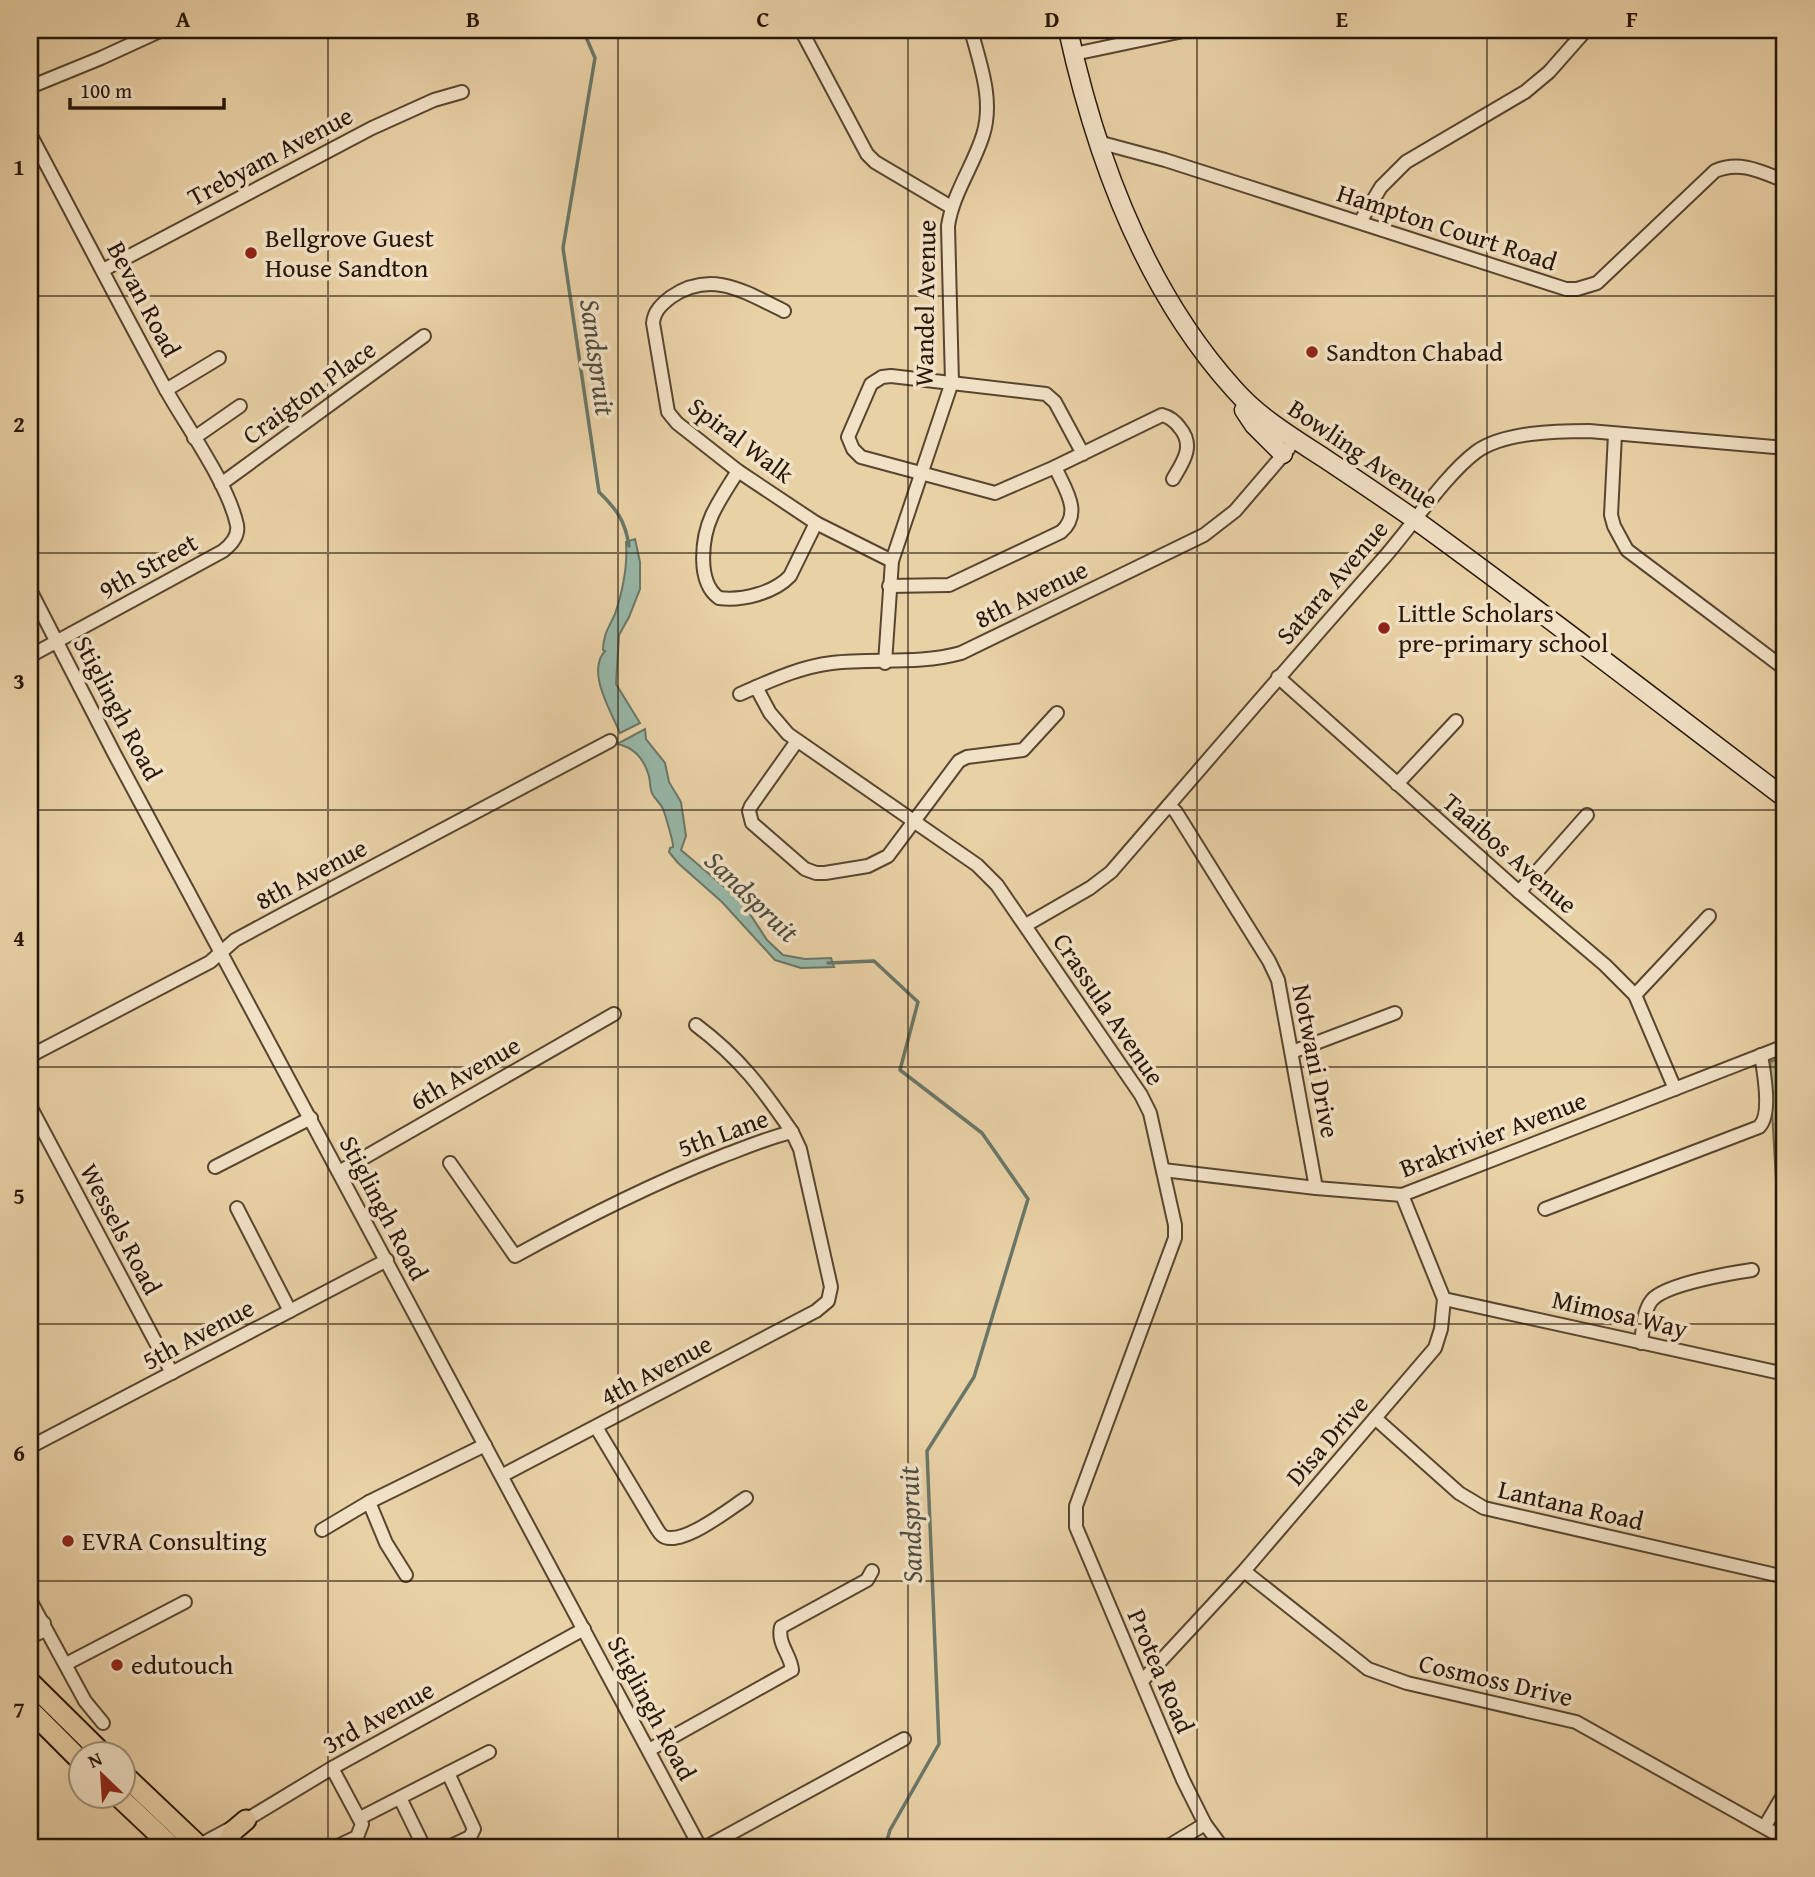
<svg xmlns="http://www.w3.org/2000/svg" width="1815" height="1877" viewBox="0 0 1815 1877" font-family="'Gentium Book Plus',serif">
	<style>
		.park { fill: url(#park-crowns); stroke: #706847; stroke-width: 2 }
		.water { fill: #97b7a8; stroke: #6a7768; stroke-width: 2 }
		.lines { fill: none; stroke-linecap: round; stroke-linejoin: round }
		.stream { stroke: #6a7768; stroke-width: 3.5 }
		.street-casing { stroke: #584530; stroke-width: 16 }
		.secondary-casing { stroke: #271609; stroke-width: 21 }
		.primary-casing { stroke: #271609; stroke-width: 23 }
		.street { stroke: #f1e1c5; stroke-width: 12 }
		.secondary { stroke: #f1e1c5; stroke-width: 18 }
		.primary { stroke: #e9d1a6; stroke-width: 19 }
		.grid { fill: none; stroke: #271609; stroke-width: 2; stroke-opacity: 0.55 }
		.poi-dot { fill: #8f2418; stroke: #f1e1c5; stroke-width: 2.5 }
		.labels { text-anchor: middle; stroke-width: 7; stroke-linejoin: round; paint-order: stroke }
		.street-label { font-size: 26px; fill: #271609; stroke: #f1e1c5 }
		.poi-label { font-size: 26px; fill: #271609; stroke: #f1e1c5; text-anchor: start }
		.water-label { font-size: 28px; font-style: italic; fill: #4e4e41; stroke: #f1e1c5 }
		.neatline { fill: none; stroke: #271609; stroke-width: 2.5 }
		.grid-label { font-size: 23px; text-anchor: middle; font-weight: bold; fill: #271609 }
	</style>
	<defs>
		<pattern id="park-crowns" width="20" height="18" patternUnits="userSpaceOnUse" patternTransform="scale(1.75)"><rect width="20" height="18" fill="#b9bb85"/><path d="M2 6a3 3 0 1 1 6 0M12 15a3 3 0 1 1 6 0" fill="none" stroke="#9fa072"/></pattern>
	</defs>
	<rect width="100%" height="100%" fill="#e9d1a6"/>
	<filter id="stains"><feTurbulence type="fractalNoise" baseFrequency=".00286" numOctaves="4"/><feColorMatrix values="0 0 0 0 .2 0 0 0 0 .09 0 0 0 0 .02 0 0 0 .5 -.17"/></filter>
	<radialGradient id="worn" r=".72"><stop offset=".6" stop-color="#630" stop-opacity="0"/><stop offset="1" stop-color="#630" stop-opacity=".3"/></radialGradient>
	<path class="park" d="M1785,1056v156l-7,1 -9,-151z"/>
	<g class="water">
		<path d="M635,539l5,23v27l-11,28 -10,18 -3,49 24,39 -20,10c-9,-22 -34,-61 -15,-82l-2,-1c0,-15 6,-23 12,-36 8,-24 13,-47 11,-72z"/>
		<path d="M645,729l1,10 19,24 4,19 12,20 5,34 -5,14 61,52 25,38 16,15 22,4 26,-1 3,9 -33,1 -26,-8 -53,-58 -44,-39 -9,-11 1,-4 3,-1c1,-3 -8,-33 -10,-38 -2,-5 -7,-9 -10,-14 -4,-6 -2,-15 -5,-22 -5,-15 -15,-26 -31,-29z"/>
	</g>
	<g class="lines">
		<g class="stream">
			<path d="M583,30l12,28 -32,190 36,244c18,18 26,28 30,54"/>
			<path d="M828,963l46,-2 44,41 -18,68 82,63 46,66 -54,178 -47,74 12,293 -49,86 -5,17"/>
		</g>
		<defs>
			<g id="street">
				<path d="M801,30l66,124 8,8 76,45"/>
				<path d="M1074,54l114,-24"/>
				<path d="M30,87l71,-29 61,-28"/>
				<path d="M30,134c45,84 89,170 135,254 21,38 63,95 72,137 2,11 -5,19 -14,26l-193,105"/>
				<path d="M1098,142l67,18 401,129h11l20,-6 118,-112c25,-11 47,1 70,10"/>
				<path d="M1360,222l21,-35 25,-25 119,-70 24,-20 37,-42"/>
				<path d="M103,270l269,-142 62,-28 28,-8"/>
				<path d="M784,311c-39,-19 -72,-42 -113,-14 -9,7 -17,14 -18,26l15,89 9,11 61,48 78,52 76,38"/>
				<path d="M166,390l53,-32"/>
				<path d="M1615,434l-4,81 3,11 13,24 158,119"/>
				<path d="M194,438l46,-32"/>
				<path d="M1083,454l-28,-52 -9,-8 -155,-18 -9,1 -11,7 -23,53 5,12 8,8 134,36 60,-26 107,-52c8,2 13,6 18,13 15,18 3,34 -7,51"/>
				<path d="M738,471c-9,14 -19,29 -26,44 -10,22 -16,67 7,83 23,3 55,-5 71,-22l26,-53"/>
				<path d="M221,484l203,-148"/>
				<path d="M889,586l60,-1 112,-53c22,-19 4,-43 -6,-65"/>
				<path d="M30,590l85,165 585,1092"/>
				<path d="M885,663l7,-102 60,-179 -4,-156c5,-33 25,-59 35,-91 11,-35 -3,-71 -12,-105"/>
				<path d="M1278,677l241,215 86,73 30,30 40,94"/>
				<path d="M756,687l14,26 18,21 189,131 20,20 144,210 9,18 25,112v13l-99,268v21l107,253 22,44 17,23"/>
				<path d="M740,694c30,-13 59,-27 92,-31 43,-5 86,2 129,-10l243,-118 31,-24 54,-63"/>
				<path d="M797,741l-46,65 -2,5 3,12 53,46 11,4h9l43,-7 20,-10 71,-95 8,-4 56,-7 34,-37"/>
				<path d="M1397,784l59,-63"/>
				<path d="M1169,805l7,7 93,149 9,19 38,208"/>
				<path d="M1519,892l68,-77"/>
				<path d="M1026,925l64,-37 21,-16c90,-104 180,-209 271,-312 28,-31 62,-84 94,-108 27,-20 81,-21 113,-21l196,17"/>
				<path d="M1635,995l74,-79"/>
				<path d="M696,1025c44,33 66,63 96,107"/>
				<path d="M1292,1052l103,-39"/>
				<path d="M30,1056l180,-94 25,-22 52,-28 323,-171"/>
				<path d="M30,1106l142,267"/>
				<path d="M450,1163l65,93c67,-37 134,-71 205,-99 24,-9 47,-19 72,-25l8,17 31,138 -3,14 -12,10 -313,164"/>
				<path d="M215,1167l96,-49"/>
				<path d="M1163,1170l153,18 86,7 383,-149"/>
				<path d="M339,1172l275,-158"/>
				<path d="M237,1208l53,103"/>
				<path d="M1545,1209l214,-82c13,-12 5,-55 2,-72"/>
				<path d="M1444,1299l341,75"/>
				<path d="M1641,1343c2,-14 2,-32 11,-43 14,-16 79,-27 100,-30"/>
				<path d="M1375,1418l84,75 25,15 301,69"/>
				<path d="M596,1427l61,102c3,5 6,9 13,9 21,1 58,-28 76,-40"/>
				<path d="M30,1447l357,-187"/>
				<path d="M369,1502l17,41 20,32"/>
				<path d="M322,1530l47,-28 116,-57"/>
				<path d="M1244,1571l124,98 39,14 169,39 209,117"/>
				<path d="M30,1600l55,101 18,22"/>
				<path d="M30,1637l11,-5 3,-9"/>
				<path d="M66,1664l119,-62"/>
				<path d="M1142,1681l102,-110 191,-223 6,-19 3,-30 -42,-104"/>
				<path d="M649,1750l143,-80c-1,-15 -15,-26 -11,-43l86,-47 5,-9"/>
				<path d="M332,1768l30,56 -5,13 -21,10"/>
				<path d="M448,1773l26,56 -4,8 -21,10"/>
				<path d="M400,1798l24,49"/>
				<path d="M360,1818l129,-66"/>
				<path d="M1765,1826l20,-34"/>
				<path d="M196,1847l50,-27 86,-52 252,-139"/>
				<path d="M706,1847l198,-108"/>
				<path d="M1167,1847l38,-23"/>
			</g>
			<g id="secondary">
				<path d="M1068,30c28,128 76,259 165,358 25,29 59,49 91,70 30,20 60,40 90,61 126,91 248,186 371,279"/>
				<path d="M1244,410l10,15 29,29"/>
			</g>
			<g id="primary">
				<path d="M30,1682l74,73"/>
				<path d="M30,1710l50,50"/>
				<path d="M122,1773l78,74"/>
				<path d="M119,1797l53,50"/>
				<path d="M226,1847l7,-16 13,-11"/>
			</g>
		</defs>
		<use href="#street" class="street-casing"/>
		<use href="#secondary" class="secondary-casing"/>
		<use href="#primary" class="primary-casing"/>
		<use href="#street" class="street"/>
		<use href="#secondary" class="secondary"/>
		<use href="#primary" class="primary"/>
	</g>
	<path class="grid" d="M328,30v1817M618,30v1817M908,30v1817M1197,30v1817M1487,30v1817M30,296h1755M30,553h1755M30,810h1755M30,1067h1755M30,1324h1755M30,1581h1755"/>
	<g class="poi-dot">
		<circle cx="251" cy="253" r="7"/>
		<circle cx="1312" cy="352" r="7"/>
		<circle cx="1384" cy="628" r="7"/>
		<circle cx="68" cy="1541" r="7"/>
		<circle cx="117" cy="1665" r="7"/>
	</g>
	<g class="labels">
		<g class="street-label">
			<text transform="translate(270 156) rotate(-28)" y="9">Trebyam Avenue</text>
			<text transform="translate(1447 227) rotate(18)" y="9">Hampton Court Road</text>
			<text transform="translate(144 299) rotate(62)" y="9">Bevan Road</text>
			<text transform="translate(925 303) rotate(-89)" y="9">Wandel Avenue</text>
			<text transform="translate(309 392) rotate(-36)" y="9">Craigton Place</text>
			<text transform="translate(741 440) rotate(37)" y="9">Spiral Walk</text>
			<text transform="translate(1363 454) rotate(34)" y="9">Bowling Avenue</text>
			<text transform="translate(148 566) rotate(-29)" y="9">9th Street</text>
			<text transform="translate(1332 582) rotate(-49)" y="9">Satara Avenue</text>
			<text transform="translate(1031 594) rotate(-26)" y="9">8th Avenue</text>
			<text transform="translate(118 708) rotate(62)" y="9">Stiglingh Road</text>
			<text transform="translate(1510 853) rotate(41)" y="9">Taaibos Avenue</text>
			<text transform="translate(311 874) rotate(-28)" y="9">8th Avenue</text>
			<text transform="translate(1109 1009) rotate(56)" y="9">Crassula Avenue</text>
			<text transform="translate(1316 1061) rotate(79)" y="9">Notwani Drive</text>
			<text transform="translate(465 1073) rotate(-30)" y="9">6th Avenue</text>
			<text transform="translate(723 1133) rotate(-20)" y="9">5th Lane</text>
			<text transform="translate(1493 1134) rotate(-21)" y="9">Brakrivier Avenue</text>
			<text transform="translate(384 1208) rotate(62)" y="9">Stiglingh Road</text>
			<text transform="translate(121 1229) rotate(62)" y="9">Wessels Road</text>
			<text transform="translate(1620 1314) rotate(13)" y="9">Mimosa Way</text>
			<text transform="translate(198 1334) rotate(-28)" y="9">5th Avenue</text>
			<text transform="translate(656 1370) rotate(-28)" y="9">4th Avenue</text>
			<text transform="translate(1327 1440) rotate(-49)" y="9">Disa Drive</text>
			<text transform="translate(1571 1505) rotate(13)" y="9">Lantana Road</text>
			<text transform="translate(1161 1671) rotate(67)" y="9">Protea Road</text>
			<text transform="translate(1496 1680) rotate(13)" y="9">Cosmoss Drive</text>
			<text transform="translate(652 1708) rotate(62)" y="9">Stiglingh Road</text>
			<text transform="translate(378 1717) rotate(-29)" y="9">3rd Avenue</text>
		</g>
		<g class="poi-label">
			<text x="265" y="247">Bellgrove Guest<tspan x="265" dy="30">House Sandton</tspan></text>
			<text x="1326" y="361">Sandton Chabad</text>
			<text x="1398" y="622">Little Scholars<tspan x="1398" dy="30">pre-primary school</tspan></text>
			<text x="82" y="1550">EVRA Consulting</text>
			<text x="131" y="1674">edutouch</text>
		</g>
		<g class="water-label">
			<text transform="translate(598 357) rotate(82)" y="10">Sandspruit</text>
			<text transform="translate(752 896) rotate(44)" y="10">Sandspruit</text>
			<text transform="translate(910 1525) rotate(-92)" y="10">Sandspruit</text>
		</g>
	</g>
	<rect width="1815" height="1877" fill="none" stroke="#e9d1a6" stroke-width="77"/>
	<g transform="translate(102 1775) rotate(335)"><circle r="33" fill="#f1e1c5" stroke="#a0907a" stroke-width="2"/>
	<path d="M0-5L12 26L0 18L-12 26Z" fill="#8f2418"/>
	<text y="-10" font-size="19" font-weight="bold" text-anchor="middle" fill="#271609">N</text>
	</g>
	<path d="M70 98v10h154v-10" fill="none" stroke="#271609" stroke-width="3.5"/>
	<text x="80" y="98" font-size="21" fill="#271609" stroke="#f1e1c5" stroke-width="5" paint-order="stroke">100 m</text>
	<rect x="38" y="38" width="1738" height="1801" class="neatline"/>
	<g class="grid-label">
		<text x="183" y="27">A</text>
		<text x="473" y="27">B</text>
		<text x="763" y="27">C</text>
		<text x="1052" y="27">D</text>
		<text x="1342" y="27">E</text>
		<text x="1632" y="27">F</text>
		<text x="19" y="175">1</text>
		<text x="19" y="432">2</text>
		<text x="19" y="689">3</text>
		<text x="19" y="946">4</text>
		<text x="19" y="1204">5</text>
		<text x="19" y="1461">6</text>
		<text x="19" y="1718">7</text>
	</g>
	<rect width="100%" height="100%" filter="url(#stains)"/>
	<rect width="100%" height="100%" fill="url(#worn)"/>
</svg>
